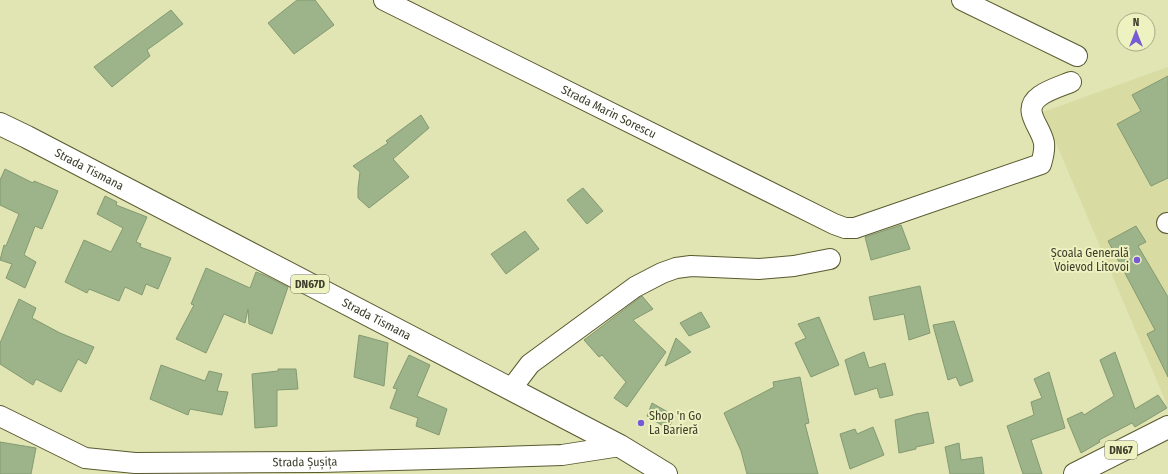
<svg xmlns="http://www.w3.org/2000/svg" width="1168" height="474" viewBox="0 0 1168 474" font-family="'Fira Sans Condensed',sans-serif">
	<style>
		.built { fill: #d8dba2 }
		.building { fill: #9db389; stroke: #849a71 }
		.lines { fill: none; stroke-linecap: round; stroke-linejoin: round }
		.minor-casing { stroke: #595a2f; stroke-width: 22 }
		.major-casing { stroke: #595a2f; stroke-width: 24 }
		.minor { stroke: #fff; stroke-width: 20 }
		.major { stroke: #fff; stroke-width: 22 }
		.poi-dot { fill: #775ad4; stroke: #eef1c0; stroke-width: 1.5 }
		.labels { text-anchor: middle; stroke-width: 4; stroke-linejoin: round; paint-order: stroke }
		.shield { fill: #eef1c0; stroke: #727458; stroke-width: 1 }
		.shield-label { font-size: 11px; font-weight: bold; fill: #3d3e2b }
		.street-label { font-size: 12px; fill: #3d3e2b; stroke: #eef1c0 }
		.poi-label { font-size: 12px; fill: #3d3e2b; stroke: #eef1c0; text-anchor: end }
	</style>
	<rect width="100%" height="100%" fill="#e1e4b3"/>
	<path class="built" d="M1168,67v340l-125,-295z"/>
	<g class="building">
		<path d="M297,0h18l19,25 -40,29 -26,-31z"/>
		<path d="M171,10l12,14 -36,26 3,6 -38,31 -18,-20z"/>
		<path d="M1168,76v102l-17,8 -34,-62 24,-13 -9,-16z"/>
		<path d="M421,115l8,13 -36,31 16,18 -40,31 -11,-10v-10l2,-16 -7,-6 35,-23 -2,-2z"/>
		<path d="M5,169l28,14 1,-2 24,10 -16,38 -7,-3 -11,29 12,7 -11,26 -19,-10 6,-14 -12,-4 4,-15 2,1 13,-32 -19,-9v-25z"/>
		<path d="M583,188l20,23 -16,13 -20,-24z"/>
		<path d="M105,196l12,6 -1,3 31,12 -11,25 5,2 -1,3 31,11 -13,31 -12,-5 -4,11 -17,-8 -6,14 -30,-12 -2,4 -22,-11 19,-42 27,12 12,-24 -26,-14z"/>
		<path d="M901,225l9,24 -39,11 -6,-23z"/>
		<path d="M1136,226l10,16 -8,4 30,51v80l-21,-43 8,-4 -47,-89z"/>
		<path d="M525,231l14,18 -33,25 -15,-20z"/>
		<path d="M206,268l44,20 6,-16 8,3 24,12 -16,47 -23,-10 -1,-15 -3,14 -21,-9 -18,39 -30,-14 18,-34 -3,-1z"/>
		<path d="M920,286l10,47 -21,7 -5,-26 -30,6 -5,-23z"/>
		<path d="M642,296l11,13 -20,11 33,32 -39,55 -13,-9 12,-16 -24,-27 -3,2 -15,-17z"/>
		<path d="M19,299l17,9 -4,10 28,15 34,14 -8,17 -8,-5 -17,33 -25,-13 -3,6 -33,-21v-21z"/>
		<path d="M701,312l9,15 -21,9 -9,-13z"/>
		<path d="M819,317l20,48 -28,12 -16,-34 11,-5 -8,-14z"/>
		<path d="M954,321l19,60 -13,5 -4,-9 -8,3 -15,-55z"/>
		<path d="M359,335l29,8 -4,43 -30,-9z"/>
		<path d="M676,338l15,14 -26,14z"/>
		<path d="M864,352l5,16 16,-5 8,32 -13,3 -3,-10 -22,7 -10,-35z"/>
		<path d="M1115,352l20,57 23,-14 9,13 -32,19 -3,-4 -33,17 1,2 -19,11 -14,-34 15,-7 2,3 30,-19 -14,-36z"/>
		<path d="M409,355l21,10 -13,31 30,13 -8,26 -23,-9 2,-8 -28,-10 7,-19 -4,-1z"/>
		<path d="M161,365l44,16 4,-10 13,3 -5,17 11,1 -6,23 -32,-6 -2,6 -38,-16z"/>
		<path d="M278,369h18l2,20 -21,1v36l-22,2 -3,-54 26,-3z"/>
		<path d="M1049,372l16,56 -34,12 11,34h-19l-16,-48 27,-11 -3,-13 11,-4 -8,-19z"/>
		<path d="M800,377l9,46 -4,1 13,50h-71l-6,-23 -17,-38 50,-26 -1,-5z"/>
		<path d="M652,403l23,13 -7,13 -21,-13z"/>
		<path d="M928,412l6,31 -18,4v2l-17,4 -4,-33 21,-6z"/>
		<path d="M873,427l11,28 -34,14 -10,-35 15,-5 2,5z"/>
		<path d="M0,442l36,6 -5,26h-31z"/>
		<path d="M959,443l2,17 21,-3 2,17h-34l-5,-27z"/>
	</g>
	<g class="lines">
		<defs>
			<g id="minor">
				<path id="s1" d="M384,0l450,224 11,4h10l186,-64c2,-7 4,-13 3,-21 -3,-17 -24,-33 -4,-47 8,-6 21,-10 31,-14"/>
				<path d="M962,0l115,56"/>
				<path d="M1167,223h1"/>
				<path d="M511,389l19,-25 105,-77 27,-14 14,-5 15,-2 68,3 35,-3 36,-7"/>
				<path id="s2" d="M0,416l85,42 50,5 185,-1 151,-4 91,-3 58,-9"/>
			</g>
			<g id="major">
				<path id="s3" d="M0,124l27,13 593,309 46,28"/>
				<path d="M1075,474l93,-47"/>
			</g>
		</defs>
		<use href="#minor" class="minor-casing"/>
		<use href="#major" class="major-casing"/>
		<use href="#minor" class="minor"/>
		<use href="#major" class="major"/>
	</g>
	<g class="poi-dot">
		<circle cx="1137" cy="260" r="4"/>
		<circle cx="641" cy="423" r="4"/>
	</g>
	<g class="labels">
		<g class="shield">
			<rect x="291" y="275" width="38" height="18" rx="3"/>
			<rect x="1105" y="441" width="32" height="18" rx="3"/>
		</g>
		<g class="shield-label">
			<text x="310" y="288">DN67D</text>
			<text x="1121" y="454">DN67</text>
		</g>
		<g class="street-label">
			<text dy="4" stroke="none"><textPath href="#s1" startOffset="251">Strada Marin Sorescu</textPath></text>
			<text dy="4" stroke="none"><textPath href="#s3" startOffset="100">Strada Tismana</textPath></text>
			<text dy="4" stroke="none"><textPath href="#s3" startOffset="424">Strada Tismana</textPath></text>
			<text dy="4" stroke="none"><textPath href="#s2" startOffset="315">Strada Șușița</textPath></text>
		</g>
		<g class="poi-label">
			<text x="1129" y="257">Școala Generală<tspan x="1129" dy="14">Voievod Litovoi</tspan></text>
			<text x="649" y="420" text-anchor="start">Shop 'n Go<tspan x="649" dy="14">La Barieră</tspan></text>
		</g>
	</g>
	<g transform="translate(1136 32)"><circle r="19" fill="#eef1c0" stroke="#a7a984"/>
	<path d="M0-3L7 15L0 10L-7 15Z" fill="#775ad4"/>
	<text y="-6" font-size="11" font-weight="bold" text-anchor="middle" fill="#3d3e2b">N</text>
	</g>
</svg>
